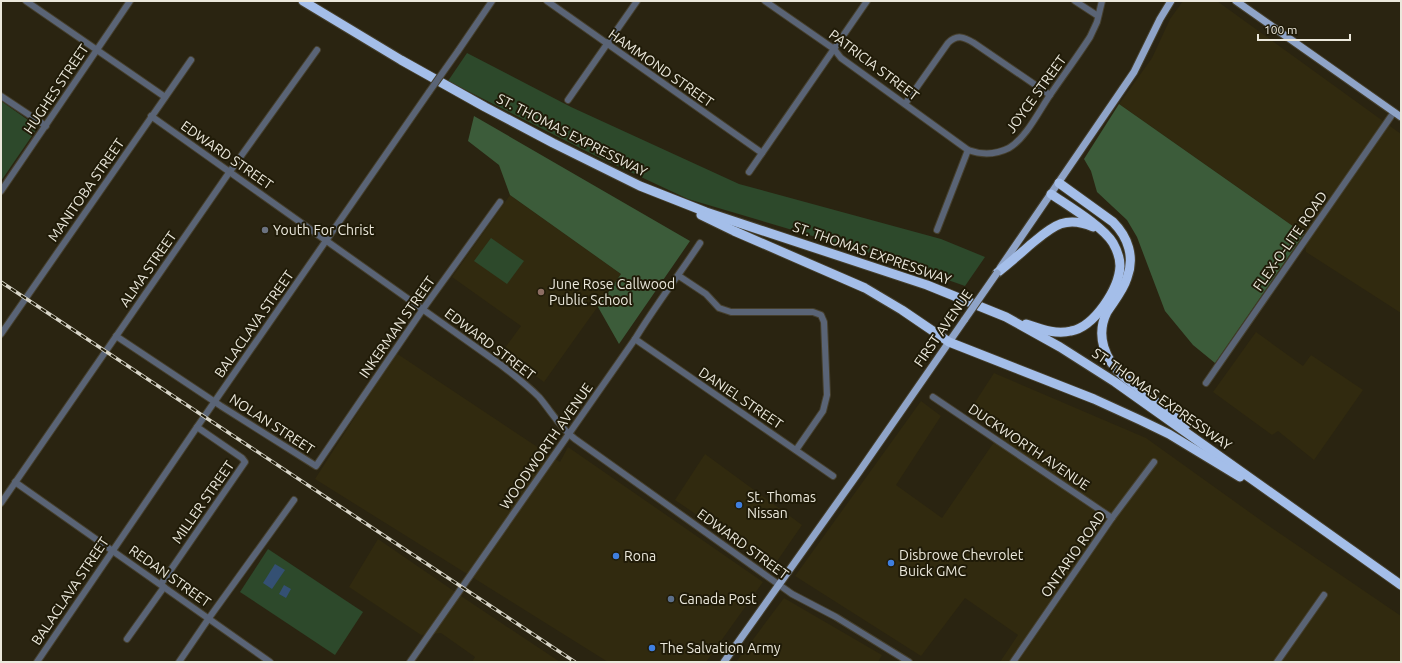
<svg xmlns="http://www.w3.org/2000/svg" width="1402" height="663" viewBox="0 0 1402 663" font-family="Ubuntu,sans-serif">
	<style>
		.built { fill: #312a0f }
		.green { fill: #2d492b }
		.forest { fill: #3c5c3a }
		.water { fill: #345073 }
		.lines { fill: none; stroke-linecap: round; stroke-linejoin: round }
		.minor-casing { stroke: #453f2d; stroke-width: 8 }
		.major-casing { stroke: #453f2d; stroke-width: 9 }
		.highway-casing { stroke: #453f2d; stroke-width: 11 }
		.minor { stroke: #5a6476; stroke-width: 6 }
		.major { stroke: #8fa4c8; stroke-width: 7 }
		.highway { stroke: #a4bee9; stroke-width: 9 }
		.rail-casing { stroke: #d7d4c7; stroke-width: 3.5 }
		.rail { stroke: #201b08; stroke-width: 2; stroke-dasharray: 6; stroke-linecap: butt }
		.minor-bridge-casing { stroke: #453f2d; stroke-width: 8; stroke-linecap: butt }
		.major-bridge-casing { stroke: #453f2d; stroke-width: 9; stroke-linecap: butt }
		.minor-bridge { stroke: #5a6476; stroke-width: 6 }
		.major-bridge { stroke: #8fa4c8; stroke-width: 7 }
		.worship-dot { fill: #6b7280; stroke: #201b08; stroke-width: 1.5 }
		.education-dot { fill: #8d6e63; stroke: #201b08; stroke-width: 1.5 }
		.shop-dot { fill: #3f7fe0; stroke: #201b08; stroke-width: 1.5 }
		.service-dot { fill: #5c6f8a; stroke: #201b08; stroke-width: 1.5 }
		.labels { text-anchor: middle; stroke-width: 4; stroke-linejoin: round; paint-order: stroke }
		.street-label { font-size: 14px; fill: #ebe8dc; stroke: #201b08 }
		.poi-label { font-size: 14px; fill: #ebe8dc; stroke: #201b08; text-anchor: start }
	</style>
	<rect width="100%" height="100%" fill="#2a2411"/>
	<g class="built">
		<path d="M1183,1h34l184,133v179l-95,-61 -2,-18 -185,-130 33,-46 18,-39z"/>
		<path d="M510,195l111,79 -77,108 -42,-30 19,-26 -69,-49z"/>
		<path d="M1256,332l47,34 8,-11 52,35 -49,70 -36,-29 -6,4 -59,-43z"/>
		<path d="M396,353l164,109 8,-15 195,135 -57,80h-98l-293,-183z"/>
		<path d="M994,373l152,65 120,86 135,92v46h-401l18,-27 -53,-37 -44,58 -126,-80 126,-175 20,15 -45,69 46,33 50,-73 12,-12 -34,-23z"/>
		<path d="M705,454l97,71 -29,42 -98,-67z"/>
		<path d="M378,539l86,59 96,64h-88l3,-5 -34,-24 -20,2 -72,-48z"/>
		<path d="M784,598l98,57 -4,7h-142z"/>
	</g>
	<g class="green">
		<path d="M467,53l104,54 168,77 202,55 44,18 -20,29 -85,-30 -192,-57 -94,-44 -146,-74z"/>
		<path d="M1,101l37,26 -37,54z"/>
		<path d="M491,238l33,23 -17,23 -33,-23z"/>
		<path d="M268,549l95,63 -28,43 -95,-63z"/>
	</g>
	<g class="forest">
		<path d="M1119,104l185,130 -89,129 -22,-18 -28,-34 -28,-74 -10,-17 -30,-28 -6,-21 -7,-12z"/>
		<path d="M474,116l216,125 -71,103 -21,-37 23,-33 -111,-79 -11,-30 -31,-24z"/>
	</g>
	<g class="water">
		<path d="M275,564l10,6 -13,19 -9,-6z"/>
		<path d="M284,585l7,4 -5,9 -7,-4z"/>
	</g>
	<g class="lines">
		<defs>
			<g id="minor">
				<path d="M26,1l139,96"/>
				<path d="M547,1l215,152"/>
				<path d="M765,1l69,48 7,9 127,92c14,5 27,5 41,-2 17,-10 30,-37 41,-53 13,-19 27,-38 40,-58l7,-15 5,-21"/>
				<path d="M1075,1l23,15"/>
				<path d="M458,51l34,-50"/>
				<path d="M1,96l45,30"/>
				<path d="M568,100l69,-99"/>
				<path d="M905,104l43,-61c9,-9 16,-6 26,0l76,52"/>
				<path d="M151,116l350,249c13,10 26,20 38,32 12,14 21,31 36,42l217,155 44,23 73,45"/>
				<path d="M749,172l118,-171"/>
				<path d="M1,191l129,-190"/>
				<path d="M937,230l31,-80"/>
				<path d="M679,276l27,18 13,14 12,4h82l8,3 3,7 3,73 -4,16 -27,39"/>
				<path d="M1,334l190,-274"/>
				<path d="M116,336l105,70 95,60 107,-157 77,-107"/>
				<path d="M635,339l198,137"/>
				<path d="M1206,383l188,-271"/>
				<path d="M933,397l179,121"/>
				<path d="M15,482l255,180"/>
				<path d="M1,503l225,-326 91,-127"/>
				<path d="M161,584l84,-122 -3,-4 -45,-31"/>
				<path d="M127,639l37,-52"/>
				<path d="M37,662l160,-235 232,-335"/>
				<path d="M179,662l30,-44 85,-118"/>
				<path d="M410,662l225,-323c20,-33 44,-64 65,-96"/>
				<path d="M1013,662l99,-144 42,-56"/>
				<path d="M1277,662l47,-67"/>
			</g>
			<g id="major">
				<path d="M1236,1l165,116"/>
				<path d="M1000,268l134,-196 26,-53 11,-18"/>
				<path d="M724,662l135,-190 106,-153"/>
			</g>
			<g id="highway">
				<path d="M303,1l98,59 84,47 68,36 87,43 66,26 221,73 79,32 54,30 55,35 286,203"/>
				<path d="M1059,183l54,39c15,15 22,35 14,56 -4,13 -13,23 -20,34 -12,24 -2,48 17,65l62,48"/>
				<path d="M701,215l33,16 131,57 37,22 47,32 145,57 46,21 29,14 71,43"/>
				<path d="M997,273c11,-9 22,-18 33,-28 21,-17 34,-31 63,-18"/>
				<path d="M1026,324c15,5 30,11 45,7 23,-4 48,-42 49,-65 0,-7 -3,-16 -7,-23 -9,-16 -46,-38 -62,-49"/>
			</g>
		</defs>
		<use href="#minor" class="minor-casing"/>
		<use href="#major" class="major-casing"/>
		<use href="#highway" class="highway-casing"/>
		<use href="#minor" class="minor"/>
		<use href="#major" class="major"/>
		<use href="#highway" class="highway"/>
		<defs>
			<path id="rail" d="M1,282l574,380"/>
		</defs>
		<use href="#rail" class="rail-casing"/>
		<use href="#rail" class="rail"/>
		<defs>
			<path id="minor-bridge" d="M429,92l29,-41"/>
			<path id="major-bridge" d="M965,319l32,-46"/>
		</defs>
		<use href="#minor-bridge" class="minor-bridge-casing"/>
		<use href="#major-bridge" class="major-bridge-casing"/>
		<use href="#minor-bridge" class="minor-bridge"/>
		<use href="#major-bridge" class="major-bridge"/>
	</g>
	<circle class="worship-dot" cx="265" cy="230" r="4"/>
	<circle class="education-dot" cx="541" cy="292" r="4"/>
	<g class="shop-dot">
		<circle cx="739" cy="505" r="4"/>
		<circle cx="616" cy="556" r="4"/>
		<circle cx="891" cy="563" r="4"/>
		<circle cx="652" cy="648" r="4"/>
	</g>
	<circle class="service-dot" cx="671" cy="599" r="4"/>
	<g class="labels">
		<g class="street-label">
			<text transform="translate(874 65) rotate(37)" y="5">PATRICIA STREET</text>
			<text transform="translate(661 68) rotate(35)" y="5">HAMMOND STREET</text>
			<text transform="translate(56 89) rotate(-56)" y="5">HUGHES STREET</text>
			<text transform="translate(1036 94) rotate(-54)" y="5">JOYCE STREET</text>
			<text transform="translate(572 135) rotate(27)" y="5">ST. THOMAS EXPRESSWAY</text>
			<text transform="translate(227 155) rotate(35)" y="5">EDWARD STREET</text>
			<text transform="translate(86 190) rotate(-55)" y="5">MANITOBA STREET</text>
			<text transform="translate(1290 241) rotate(-55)" y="5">FLEX-O-LITE ROAD</text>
			<text transform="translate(872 253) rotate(19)" y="5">ST. THOMAS EXPRESSWAY</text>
			<text transform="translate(148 269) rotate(-55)" y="5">ALMA STREET</text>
			<text transform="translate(254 324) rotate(-55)" y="5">BALACLAVA STREET</text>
			<text transform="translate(397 327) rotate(-55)" y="5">INKERMAN STREET</text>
			<text transform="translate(943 328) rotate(-55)" y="5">FIRST AVENUE</text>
			<text transform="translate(490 344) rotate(37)" y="5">EDWARD STREET</text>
			<text transform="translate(741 398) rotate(34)" y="5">DANIEL STREET</text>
			<text transform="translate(1162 399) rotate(35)" y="5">ST. THOMAS EXPRESSWAY</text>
			<text transform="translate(272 424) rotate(33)" y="5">NOLAN STREET</text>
			<text transform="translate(546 446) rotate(-55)" y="5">WOODWORTH AVENUE</text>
			<text transform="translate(1029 447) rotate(34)" y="5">DUCKWORTH AVENUE</text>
			<text transform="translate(203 502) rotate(-55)" y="5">MILLER STREET</text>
			<text transform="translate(743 544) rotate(36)" y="5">EDWARD STREET</text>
			<text transform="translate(1073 554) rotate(-55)" y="5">ONTARIO ROAD</text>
			<text transform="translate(170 576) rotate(35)" y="5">REDAN STREET</text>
			<text transform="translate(70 591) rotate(-56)" y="5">BALACLAVA STREET</text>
		</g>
		<g class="poi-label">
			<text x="273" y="235">Youth For Christ</text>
			<text x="549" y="289">June Rose Callwood<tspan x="549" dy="16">Public School</tspan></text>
			<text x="747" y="502">St. Thomas<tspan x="747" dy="16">Nissan</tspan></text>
			<text x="899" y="560">Disbrowe Chevrolet<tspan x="899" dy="16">Buick GMC</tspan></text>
			<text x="624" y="561">Rona</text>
			<text x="679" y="604">Canada Post</text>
			<text x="660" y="653">The Salvation Army</text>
		</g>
	</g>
	<rect width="1402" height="663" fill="none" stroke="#ebe8dc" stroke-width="4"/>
	<path d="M1258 34v6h92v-6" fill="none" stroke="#ebe8dc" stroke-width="2"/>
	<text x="1264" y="34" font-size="12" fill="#ebe8dc" stroke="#201b08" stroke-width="3" paint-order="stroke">100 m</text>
</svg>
